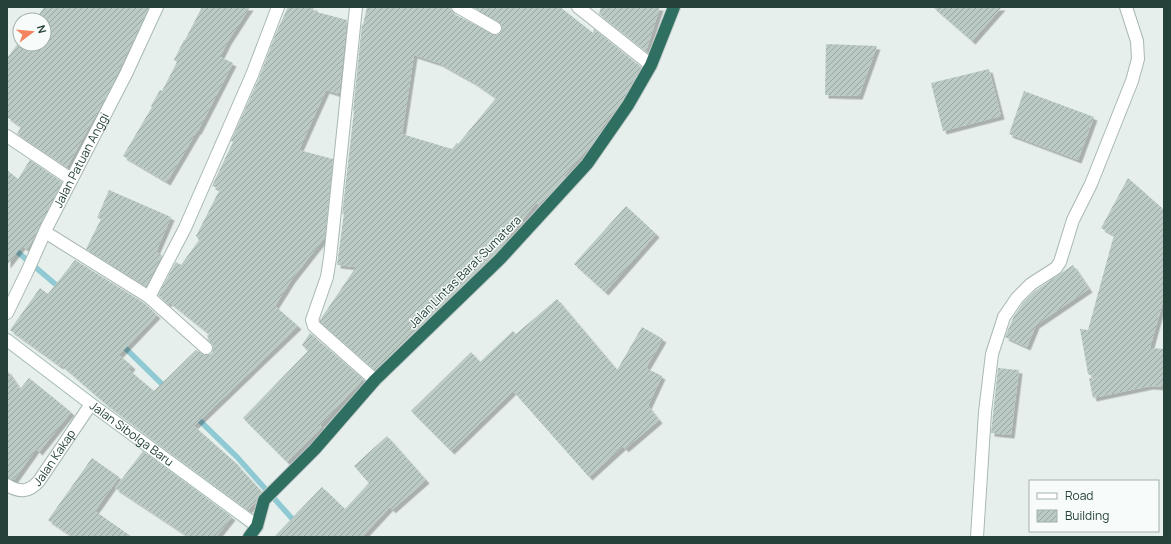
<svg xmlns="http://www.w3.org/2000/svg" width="1171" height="544" viewBox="0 0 1171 544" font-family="Manrope,sans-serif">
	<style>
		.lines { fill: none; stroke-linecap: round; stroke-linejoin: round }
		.stream { stroke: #8ec9d4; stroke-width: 5.5 }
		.building { fill: url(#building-hatch); fill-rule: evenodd; filter: url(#shadow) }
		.street-casing { stroke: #a8b8b2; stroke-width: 14 }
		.secondary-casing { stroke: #a4bbb3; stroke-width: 14 }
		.highway-casing { stroke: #c2cac8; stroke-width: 14 }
		.street { stroke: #fff; stroke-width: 12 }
		.secondary { stroke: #fff; stroke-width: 12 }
		.highway { stroke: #2f6f62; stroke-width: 12 }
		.labels { text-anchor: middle; stroke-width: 3; stroke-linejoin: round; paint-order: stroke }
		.street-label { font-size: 12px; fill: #24423a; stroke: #f7fbf9 }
	</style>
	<defs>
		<pattern id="building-hatch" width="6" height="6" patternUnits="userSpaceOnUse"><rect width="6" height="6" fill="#bbcac4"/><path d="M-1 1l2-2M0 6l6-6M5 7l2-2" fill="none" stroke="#98a6a0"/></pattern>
		<filter id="shadow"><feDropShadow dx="3.5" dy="3.5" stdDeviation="0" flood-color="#0004"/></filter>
	</defs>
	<rect width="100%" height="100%" fill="#e6efeb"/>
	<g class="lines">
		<g class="stream">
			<path d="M7,243l54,46"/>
			<path d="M120,343l46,45"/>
			<path d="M195,416l42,41 59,66"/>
		</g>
	</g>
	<g class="building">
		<path d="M44,7h105l-41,86 -41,74 -50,-33 4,-7 -14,-10v-59l13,-17v3h24v-24h-9z"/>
		<path d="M202,7h48l-22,34 -8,16 13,6 -35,68h-1l-30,51 -44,-26 29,-49 -1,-1 9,-16 2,1 15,-29 -3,-2 10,-20h1z"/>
		<path d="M288,7h26l-1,4 34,9 -8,74 -13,-4 -27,60 34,9 -8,78 -33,42 -17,27 23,20 -104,100 44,39h-1l25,27 -5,6 -1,4 -8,8 -96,-71 -46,-35 -45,-39 -1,1 -50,-36 30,-42 8,6 27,-34 69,43 13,12 -38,40 13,11 -3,4 25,21 42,-41 9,5h4l3,-2 1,-4v-4l-6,-6 2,-1 -2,-2 2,-2 -40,-32 -1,2 -10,-9 18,-33 5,3 18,-25 -3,-4 24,-47 -8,-3 21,-44 -2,-1 28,-63 17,-45z"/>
		<path d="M367,7h84v3l3,4 41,21h3l3,-3 1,-4 -1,-4 -28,-17h87l33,26 1,-4 47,38 -19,34 -22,29 1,1 -6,9 -31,36 1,1 -26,29 -3,-3 -41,51 -120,116 -55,-48v-2l36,-53 -19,-2 7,-52 -2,2 12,-104h-1l9,-87 1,1zM414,55l25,8 34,19 23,16 -38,46 -1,-1 -5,6 -50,-15z"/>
		<path d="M601,7h59l-14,44 -47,-37z"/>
		<path d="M933,7h69l-30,34z"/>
		<path d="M826,44l51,2 -18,50 -34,-1z"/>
		<path d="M989,69l12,47 -58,15 -12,-48z"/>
		<path d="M1024,91l70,26 -16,43 -69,-26z"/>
		<path d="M30,160l32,22 -28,56 -7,11 -5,-3 -15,19v-95l11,9z"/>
		<path d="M1128,178l36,32v88l-14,50 14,1v38l-14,-1 -57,12 -4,-20 10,1 -11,-5 -8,-45 8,1 26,-95 -13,-7z"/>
		<path d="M109,190l62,27 -15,35 6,3 -16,31 -60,-37 15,-30 -4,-1z"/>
		<path d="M626,206l30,28 -51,58 -31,-28z"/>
		<path d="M1073,265l16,24 -53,36 -9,22 -22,-10 9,-21 9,-13 12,-12z"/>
		<path d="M557,299l60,71 25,-43 21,12 -17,29 16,8 -14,30 11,14 -34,29 -2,-3 -34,31 -76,-86 -62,60 -40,-40 60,-59 9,10 33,-31 3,3z"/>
		<path d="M310,333l53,46 -43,46 2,2 -35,35 -44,-44 65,-67 -6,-6z"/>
		<path d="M998,368l21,2 -8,65 -20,-2z"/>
		<path d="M7,370l13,19 9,-11 42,34 -32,40 -3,-3 -22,31 -7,-2z"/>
		<path d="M387,436l39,44 -34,30 -2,-3 -28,30h-88l48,-50 23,22 24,-26 -15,-17z"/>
		<path d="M143,451l89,66 -16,20h-27l-74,-49z"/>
		<path d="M92,458l27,19 -24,34 37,26h-59l-25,-17z"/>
	</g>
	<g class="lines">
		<defs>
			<g id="street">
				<path d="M356,7l-26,251 -3,19 -15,43 2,6 61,54"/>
				<path d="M458,7l37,21"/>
				<path d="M578,7l73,58"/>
				<path d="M7,136l64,43"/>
				<path d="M45,232l104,65 57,51"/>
				<path d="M149,297l36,-69 67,-153 26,-68"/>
				<path id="s1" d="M7,313l20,-41 20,-45 79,-153 31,-67"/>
				<path id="s2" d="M7,485c13,8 22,7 32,-4l52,-77"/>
				<path d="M977,537l8,-125 7,-58 12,-37 13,-19 14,-14 25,-16 4,-6 13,-42 18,-36 41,-103 6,-22 -1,-18 -11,-34"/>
			</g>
			<g id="secondary">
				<path id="s3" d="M7,340l84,64 166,122"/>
			</g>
			<path id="highway" d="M249,537l8,-11 7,-26 51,-51 60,-69 125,-121 87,-95 41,-59 23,-40 23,-58"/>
		</defs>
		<use href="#street" class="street-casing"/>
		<use href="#secondary" class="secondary-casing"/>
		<use href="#highway" class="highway-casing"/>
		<use href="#street" class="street"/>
		<use href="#secondary" class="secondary"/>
		<use href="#highway" class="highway"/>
	</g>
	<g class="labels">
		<g class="street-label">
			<text dy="4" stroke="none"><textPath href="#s1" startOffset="170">Jalan Patuan Anggi</textPath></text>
			<text transform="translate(465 272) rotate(-45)" y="4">Jalan Lintas Barat Sumatera</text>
			<text dy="4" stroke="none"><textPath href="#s3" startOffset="156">Jalan Sibolga Baru</textPath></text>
			<text dy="4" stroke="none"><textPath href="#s2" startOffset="64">Jalan Kakap</textPath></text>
		</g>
	</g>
	<rect width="1171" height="544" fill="none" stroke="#24423a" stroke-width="16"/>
	<rect x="1029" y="480" width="130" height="52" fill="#f7fbf9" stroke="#a3b1ad"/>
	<rect x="1037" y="493" width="20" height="6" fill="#ffffff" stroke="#a3b1ad"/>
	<text x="1065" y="500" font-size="12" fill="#24423a">Road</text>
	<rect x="1037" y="510" width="20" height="12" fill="url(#building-hatch)" stroke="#a3b1ad"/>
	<text x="1065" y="520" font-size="12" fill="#24423a">Building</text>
	<g transform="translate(32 32) rotate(74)"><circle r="19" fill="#f7fbf9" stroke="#a3b1ad"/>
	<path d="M0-3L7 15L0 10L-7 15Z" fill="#f4845f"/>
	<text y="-6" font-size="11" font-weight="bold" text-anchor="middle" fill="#24423a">N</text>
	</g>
</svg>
